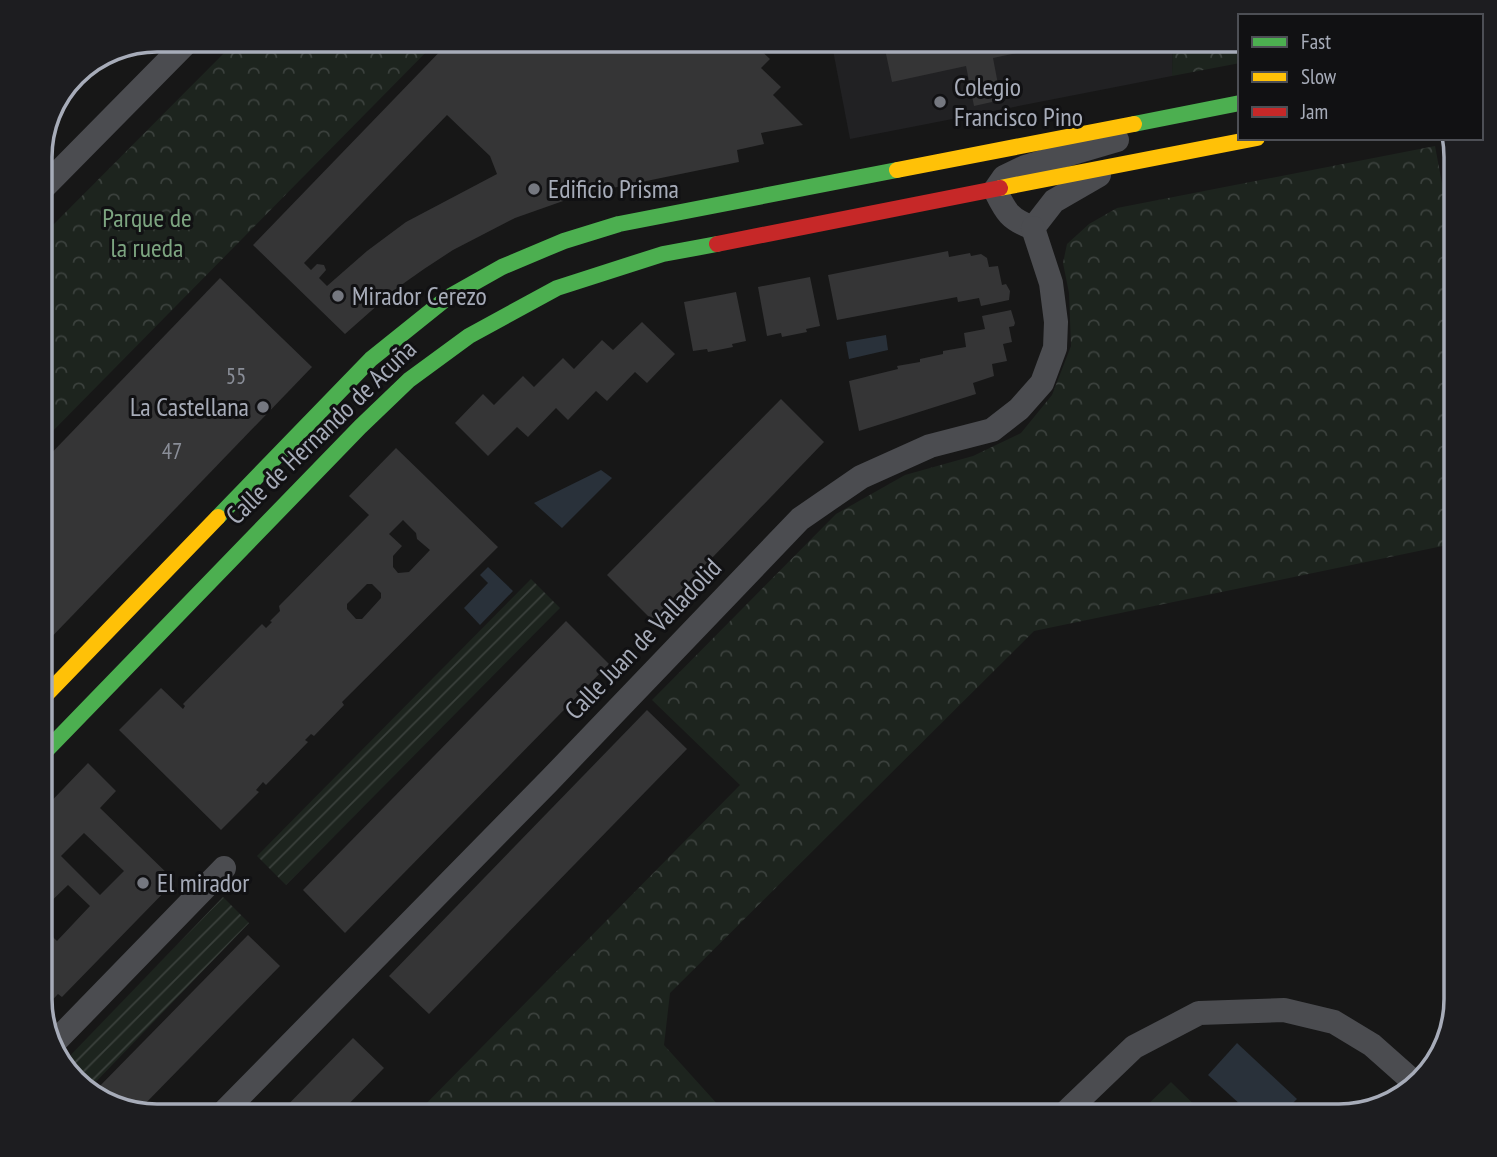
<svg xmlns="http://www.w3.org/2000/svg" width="1497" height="1157" viewBox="0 0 1497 1157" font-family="'PT Sans Narrow',sans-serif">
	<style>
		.built { fill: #212123 }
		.park { fill: url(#park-crowns) }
		.garden { fill: url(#garden-furrows) }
		.pitch { fill: #1d241e }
		.water { fill: #29313a }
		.building { fill: #353536; fill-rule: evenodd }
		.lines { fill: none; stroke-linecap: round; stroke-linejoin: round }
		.street { stroke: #4b4c50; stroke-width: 24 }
		.fast { stroke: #4caf50; stroke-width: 16 }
		.slow { stroke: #ffc107; stroke-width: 16 }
		.jam { stroke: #c62828; stroke-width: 16 }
		.poi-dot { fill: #757880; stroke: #111113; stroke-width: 2.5 }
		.labels { text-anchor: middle; stroke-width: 6; stroke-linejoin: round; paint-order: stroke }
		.number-label { font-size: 23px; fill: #8a8e98 }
		.poi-label { font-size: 26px; fill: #a7acb9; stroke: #111113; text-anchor: start }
		.park-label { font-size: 26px; fill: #7da581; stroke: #111113 }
		.street-label { font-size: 26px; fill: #a7acb9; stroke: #111113 }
		.rim { fill: none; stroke: #a7acb9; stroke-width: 3.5 }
	</style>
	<defs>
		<pattern id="park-crowns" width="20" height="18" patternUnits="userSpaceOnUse" patternTransform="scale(1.75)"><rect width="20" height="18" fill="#1d241e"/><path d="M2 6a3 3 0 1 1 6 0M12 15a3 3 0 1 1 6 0" fill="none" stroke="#3b413d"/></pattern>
		<pattern id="garden-furrows" width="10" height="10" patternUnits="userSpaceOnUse" patternTransform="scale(1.75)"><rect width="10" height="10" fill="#1d241e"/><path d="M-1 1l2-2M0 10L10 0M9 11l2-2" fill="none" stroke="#3b413d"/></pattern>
	</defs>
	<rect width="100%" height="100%" fill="#171717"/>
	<path class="built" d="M831,40h342l-1,36 -322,63z"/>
	<g class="park">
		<path d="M237,40h201l-397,403v-206z"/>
		<path d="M1173,40h67v23l-68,13z"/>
		<path d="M1435,146l22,117v280l-423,88 -364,362 -6,52 65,72h-316l327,-332 -88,-85 184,-186 69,-39 68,-19 48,-23 31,-38 19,-49 -2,-53 -6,-30 4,-19 22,-20 28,-16z"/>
	</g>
	<g class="garden">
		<path d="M531,579l29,29 -274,277 -29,-29z"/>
		<path d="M223,897l26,26 -163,169 -24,-28z"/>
	</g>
	<path class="pitch" d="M1171,1082l36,35h-60l-6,-6z"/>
	<g class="water">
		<path d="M886,335l2,15 -39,9 -3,-17z"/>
		<path d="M601,470l11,8 -50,50 -28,-25z"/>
		<path d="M488,567l25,24 -33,34 -16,-17 24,-25 -8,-8z"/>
		<path d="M1237,1043l60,56 -18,18h-25l-46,-42z"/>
	</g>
	<g class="building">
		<path d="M451,40h299l20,19 -9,9 20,19 -8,8 30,30 -42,8 3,11 -27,6 2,12 -156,32 -68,24 -62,32 -29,19 -27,19 -52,46 -92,-89zM447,115l43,41 7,18 -91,48 -39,29 -40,35 -8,-8 7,-8 -2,-5 -7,-1 -6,6 -7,-7z"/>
		<path d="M883,40h191v1l-81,17 8,42 -27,6 -8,-40 -74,16z"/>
		<path d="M99,63l-17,16 -5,-5 3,-4z"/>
		<path d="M948,251l1,6 21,-4 1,3 10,-2 6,4 2,9 9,-1 4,19 4,-1 4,7 -1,9 -28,6 -2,-8 -21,4 -1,-5 -120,23 -9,-45z"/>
		<path d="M810,277l10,49 -14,3 1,3 -25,5 -1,-4 -14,3 -9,-49z"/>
		<path d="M220,278l92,89 -271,281v-184z"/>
		<path d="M736,292l10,49 -14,3 1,3 -25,5 -1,-3 -14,2 -9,-49z"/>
		<path d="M1011,310l4,13 -1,3 -5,1 3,15 -9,2 4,17 -15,3 2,12 -21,7 3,11 -117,37 -10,-50 49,-12 -1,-3 23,-4v-3l23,-5v-3l23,-4 -2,-14 21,-4 -3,-13z"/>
		<path d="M642,322l33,32 -28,29 -12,-11 -28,29 -11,-10 -28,29 -12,-12 -28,29 -11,-10 -29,29 -33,-33 28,-29 11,11 29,-29 11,11 29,-29 11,11 28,-29 11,10z"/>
		<path d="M781,399l43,43 -172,178 -45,-45z"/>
		<path d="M396,448l102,99 -156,155 2,3 -30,31 -3,-2 -6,6 3,2 -42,43 -3,-3 -7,8 3,2 -38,38 -102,-100 42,-42 22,21 2,-3 -2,-2 79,-80 4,4 6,-6 -2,-1 10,-10 -1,-5 90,-91 -20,-19zM403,520l13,13 1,6 13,11 -21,22 -11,1 -5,-6v-11l9,-10 -13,-12zM367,584h5l9,9v5l-19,21h-6l-9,-10v-5z"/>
		<path d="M566,621l43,43 -264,269 -42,-43z"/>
		<path d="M647,710l40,39 -258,265 -40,-38z"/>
		<path d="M88,763l28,28 -16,17 75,73 -113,116 -4,-3 -16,17 -2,-86 17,16 33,-35 -22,-21 -28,27v-99zM84,833l40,38 -24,24 -39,-39z"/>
		<path d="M248,935l32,31 -141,144 -47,-16z"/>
		<path d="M353,1038l31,30 -48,49h-60z"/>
		<path d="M1109,1106l11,11h-22z"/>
	</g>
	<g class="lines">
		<g class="street">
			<path d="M41,190l148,-150"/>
			<path d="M1033,228c-24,-9 -27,-16 -38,-38l9,-13 21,-10 92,-27"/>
			<path d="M1033,228l21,-27 45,-26"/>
			<path d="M51,1046l173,-178"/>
			<path d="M219,1117l329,-335 252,-263 61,-42 69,-31 62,-16 27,-21 23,-26 13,-35 1,-26 -5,-39 -18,-55"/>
			<path d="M1061,1117l73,-70 65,-34 85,-3 50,12 38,23 44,39"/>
		</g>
		<g class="fast">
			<path d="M1134,124l106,-21"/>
			<path d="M218,517l153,-158 76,-61 55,-31 62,-26 55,-17 278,-54"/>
			<path d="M40,757l320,-330 49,-47 60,-44 88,-48 106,-34 54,-10"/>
		</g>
		<g class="slow">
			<path d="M897,170l237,-46"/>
			<path d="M1000,188l257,-50"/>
			<path d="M41,700l177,-183"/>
		</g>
		<path class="jam" d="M717,244l283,-56"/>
	</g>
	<g class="poi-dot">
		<circle cx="940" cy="102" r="7"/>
		<circle cx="534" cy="189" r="7"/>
		<circle cx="338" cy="296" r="7"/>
		<circle cx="263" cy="407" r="7"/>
		<circle cx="143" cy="883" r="7"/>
	</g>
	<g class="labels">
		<g class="number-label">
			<text x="236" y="384">55</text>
			<text x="172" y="459">47</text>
		</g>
		<g class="poi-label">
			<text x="954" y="96">Colegio<tspan x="954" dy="30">Francisco Pino</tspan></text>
			<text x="548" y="198">Edificio Prisma</text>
			<text x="352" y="305">Mirador Cerezo</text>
			<text x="249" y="416" text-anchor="end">La Castellana</text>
			<text x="157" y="892">El mirador</text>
		</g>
		<g class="park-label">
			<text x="147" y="227">Parque de<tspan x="147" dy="30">la rueda</tspan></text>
		</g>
		<g class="street-label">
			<text transform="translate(321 432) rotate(-44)" y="9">Calle de Hernando de Acuña</text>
			<text transform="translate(643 639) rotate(-46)" y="9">Calle Juan de Valladolid</text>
		</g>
	</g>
	<path d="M0 0H1497V1157H0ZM157 52H1339A105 105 0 0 1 1444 157V999A105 105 0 0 1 1339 1104H157A105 105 0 0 1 52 999V157A105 105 0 0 1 157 52Z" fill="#1d1d20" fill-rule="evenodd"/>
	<path class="rim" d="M157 52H1339A105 105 0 0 1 1444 157V999A105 105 0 0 1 1339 1104H157A105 105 0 0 1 52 999V157A105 105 0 0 1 157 52Z"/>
	<rect x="1238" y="14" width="245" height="126" fill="#111113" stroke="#4d4f55" stroke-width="2"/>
	<rect x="1252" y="37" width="35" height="10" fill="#4caf50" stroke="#4d4f55" stroke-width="2"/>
	<text x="1301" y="49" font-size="21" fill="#a7acb9">Fast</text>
	<rect x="1252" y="72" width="35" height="10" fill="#ffc107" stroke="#4d4f55" stroke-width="2"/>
	<text x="1301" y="84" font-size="21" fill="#a7acb9">Slow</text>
	<rect x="1252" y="107" width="35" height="10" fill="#c62828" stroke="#4d4f55" stroke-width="2"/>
	<text x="1301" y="119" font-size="21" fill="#a7acb9">Jam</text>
</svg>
